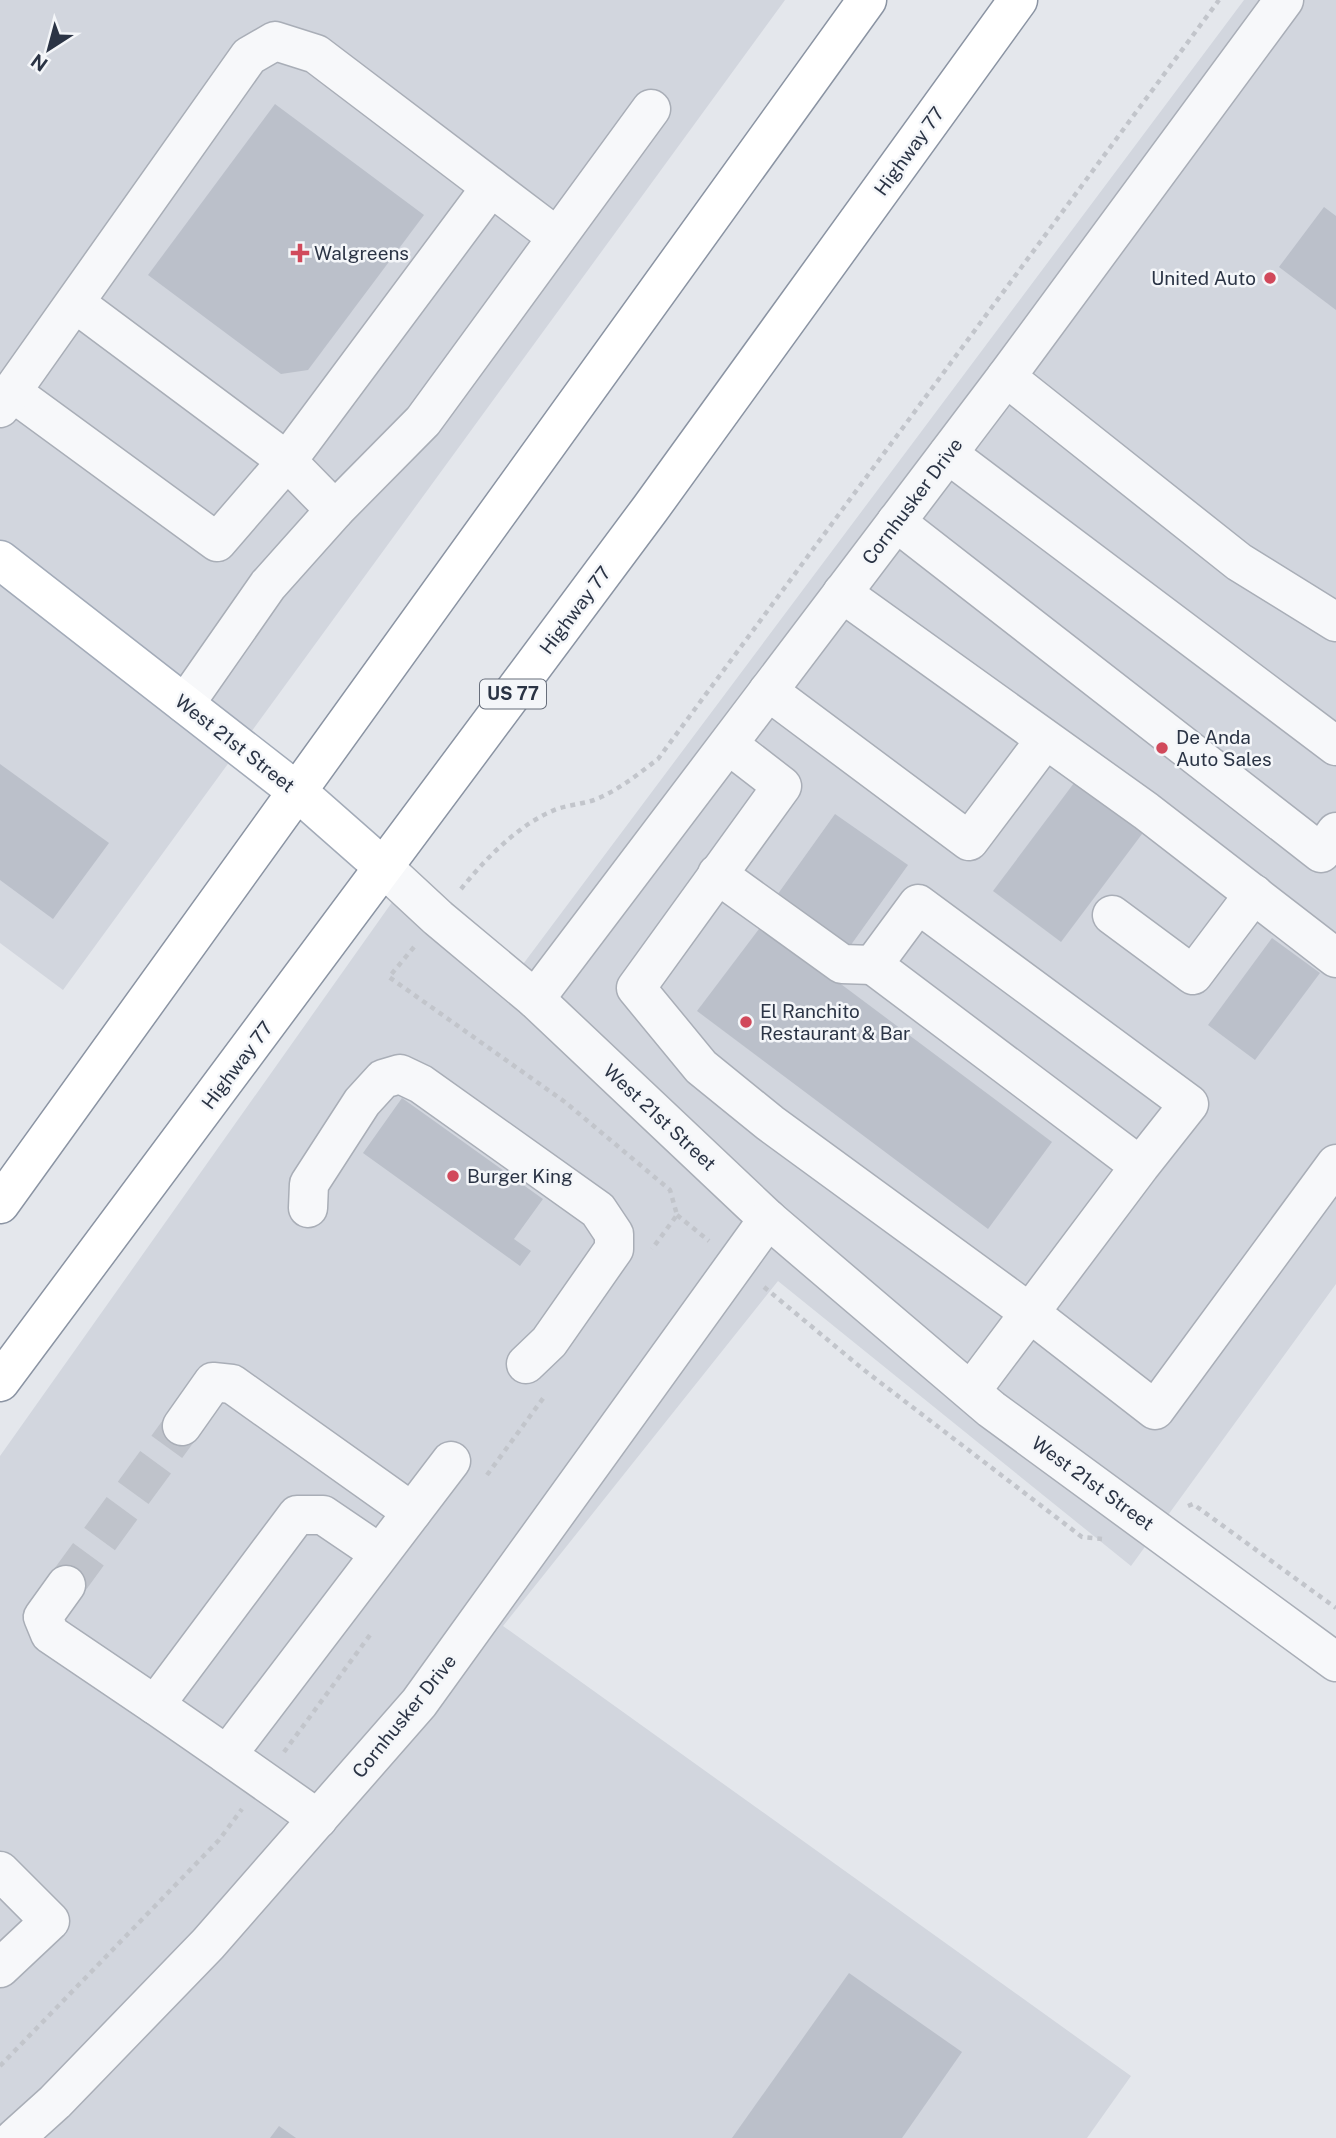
<svg xmlns="http://www.w3.org/2000/svg" width="1336" height="2138" viewBox="0 0 1336 2138" font-family="'Public Sans',sans-serif">
	<style>
		.built { fill: #d2d6de }
		.building { fill: #bbc0ca }
		.lines { fill: none; stroke-linecap: round; stroke-linejoin: round }
		.minor-tunnel { stroke: #bfc3cb; stroke-width: 38; stroke-dasharray: 38 19; stroke-linecap: butt }
		.minor-casing { stroke: #a9aeb7; stroke-width: 41 }
		.major-casing { stroke: #a3abb8; stroke-width: 41 }
		.highway-casing { stroke: #8b94a3; stroke-width: 41 }
		.path { stroke: #c2c5cb; stroke-width: 4.5; stroke-dasharray: 5 5; stroke-linecap: butt }
		.minor { stroke: #f7f8fa; stroke-width: 38 }
		.major { stroke: #fff; stroke-width: 38 }
		.highway { stroke: #fff; stroke-width: 38 }
		.poi-dot { fill: #d1495b; stroke: #f4f6f9; stroke-width: 2.5 }
		.labels { text-anchor: middle; stroke-width: 5; stroke-linejoin: round; paint-order: stroke }
		.shield { fill: #f4f6f9; stroke: #676e7b; stroke-width: 2 }
		.shield-label { font-size: 18px; font-weight: bold; fill: #2b3445 }
		.street-label { font-size: 19px; fill: #2b3445; stroke: #f4f6f9 }
		.poi-label { font-size: 19px; fill: #2b3445; stroke: #f4f6f9; text-anchor: start }
	</style>
	<rect width="100%" height="100%" fill="#e4e7ec"/>
	<g class="built">
		<path d="M0,0h785l-722,990 -63,-47z"/>
		<path d="M1244,0h92v1284l-205,282 -353,-285 -275,345 628,450 -44,62h-1087v-682l395,-558 105,97z"/>
	</g>
	<g class="building">
		<path d="M275,104l149,111 -116,155 -27,4 -133,-99z"/>
		<path d="M1324,207l12,9v94l-57,-43z"/>
		<path d="M0,764l109,79 -56,76 -53,-39z"/>
		<path d="M1080,775l68,51 -87,116 -68,-51z"/>
		<path d="M835,814l73,51 -60,84 -73,-51z"/>
		<path d="M762,925l290,217 -64,87 -291,-218z"/>
		<path d="M1272,938l48,35 -65,87 -47,-35z"/>
		<path d="M402,1098l141,101 -29,40 17,12 -11,15 -157,-113z"/>
		<path d="M849,1973l113,79 -60,86h-170z"/>
		<path d="M279,2126l17,12h-26z"/>
	</g>
	<g class="lines">
		<path class="minor-tunnel" d="M66,1585l116,-159"/>
		<defs>
			<g id="minor">
				<path d="M75,303l212,158 48,49"/>
				<path d="M1006,377l233,185 97,60"/>
				<path d="M12,392l205,150 70,-81 204,-274"/>
				<path d="M0,408l249,-352 26,-15 41,13 241,183"/>
				<path d="M948,454l388,292"/>
				<path d="M896,522l425,331 15,-21"/>
				<path d="M842,593l304,218 190,147"/>
				<path d="M768,691l201,150 76,-101"/>
				<path d="M185,704l83,-119 67,-75 88,-89 228,-312"/>
				<path d="M729,745l53,41 -146,202 65,79 69,56 260,190 125,97 181,-246"/>
				<path d="M383,867l55,51 97,81 233,220 223,190 345,253"/>
				<path d="M717,874l125,90 31,1"/>
				<path d="M1112,915l81,60 61,-81"/>
				<path d="M535,999l471,-622 278,-377"/>
				<path d="M308,1208l1,-24 53,-82 21,-23 17,-5 21,10 177,126 16,24v15l-65,93 -23,22"/>
				<path d="M971,1391l169,-225 -267,-201 45,-61 271,200 -49,62"/>
				<path d="M182,1426l31,-44 19,2 180,128"/>
				<path d="M66,1585l-23,32 7,17 105,71"/>
				<path d="M227,1755l-72,-50 142,-190h26l56,38"/>
				<path d="M318,1819l-91,-64 224,-294"/>
				<path d="M0,1871l50,50 -50,47"/>
				<path d="M15,2138l40,-36 153,-158 211,-241 349,-484"/>
			</g>
			<path id="major" d="M0,560l299,233 84,74"/>
			<g id="highway">
				<path d="M0,1204l867,-1204"/>
				<path d="M0,1382l650,-873 368,-509"/>
			</g>
		</defs>
		<use href="#minor" class="minor-casing"/>
		<use href="#major" class="major-casing"/>
		<use href="#highway" class="highway-casing"/>
		<g class="path">
			<path d="M461,889c24,-30 59,-66 96,-80 12,-4 25,-5 37,-9 24,-9 44,-26 64,-41l561,-759"/>
			<path d="M414,947l-25,30 176,125 105,88 7,25 -25,34"/>
			<path d="M677,1215l32,26"/>
			<path d="M764,1287l100,83 218,167 20,2"/>
			<path d="M487,1475l57,-78"/>
			<path d="M1188,1506l5,-2 143,104"/>
			<path d="M284,1752l86,-117"/>
			<path d="M0,2066l219,-226 23,-31"/>
		</g>
		<use href="#minor" class="minor"/>
		<use href="#major" class="major"/>
		<use href="#highway" class="highway"/>
	</g>
	<g class="poi-dot">
		<path d="M296.5 242.5h7v7h7v7h-7v7h-7v-7h-7v-7h7z"/>
		<circle cx="1270" cy="278" r="7"/>
		<circle cx="1162" cy="748" r="7"/>
		<circle cx="746" cy="1022" r="7"/>
		<circle cx="453" cy="1176" r="7"/>
	</g>
	<g class="labels">
		<rect class="shield" x="480" y="679.5" width="66" height="29" rx="5"/>
		<g class="shield-label">
			<text x="513" y="700">US 77</text>
		</g>
		<g class="street-label">
			<text transform="translate(909 151) rotate(-54)" y="7">Highway 77</text>
			<text transform="translate(912 501) rotate(-53)" y="7">Cornhusker Drive</text>
			<text transform="translate(575 610) rotate(-53)" y="7">Highway 77</text>
			<text transform="translate(235 743) rotate(38)" y="7">West 21st Street</text>
			<text transform="translate(237 1065) rotate(-53)" y="7">Highway 77</text>
			<text transform="translate(660 1117) rotate(43)" y="7">West 21st Street</text>
			<text transform="translate(1093 1483) rotate(36)" y="7">West 21st Street</text>
			<text transform="translate(404 1716) rotate(-51)" y="7">Cornhusker Drive</text>
		</g>
		<g class="poi-label">
			<text x="314" y="260">Walgreens</text>
			<text x="1256" y="285" text-anchor="end">United Auto</text>
			<text x="1176" y="744">De Anda<tspan x="1176" dy="22">Auto Sales</tspan></text>
			<text x="760" y="1018">El Ranchito<tspan x="760" dy="22">Restaurant &amp; Bar</tspan></text>
			<text x="467" y="1183">Burger King</text>
		</g>
	</g>
	<g transform="translate(49 49) rotate(216)" stroke="#f4f6f9" stroke-width="5" paint-order="stroke">
	<path d="M0-5L12 26L0 18L-12 26Z" fill="#2b3445"/>
	<text y="-10" font-size="19" font-weight="bold" text-anchor="middle" fill="#2b3445">N</text>
	</g>
</svg>
